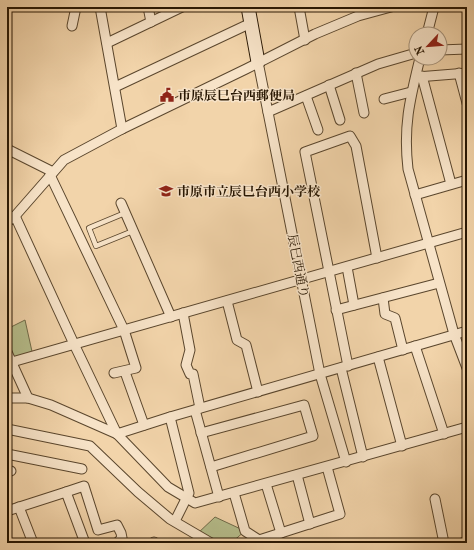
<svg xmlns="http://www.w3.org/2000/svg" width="474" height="550" viewBox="0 0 474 550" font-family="'IM FELL French Canon','Noto Serif JP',serif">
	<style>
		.green { fill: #b6be8c; stroke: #6f6a48 }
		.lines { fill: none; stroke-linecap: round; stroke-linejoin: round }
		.lane-casing { stroke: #5a462d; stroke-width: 6 }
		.street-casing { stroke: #5a462d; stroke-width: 11 }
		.secondary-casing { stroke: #281703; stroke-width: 15 }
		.lane { stroke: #f7e3c8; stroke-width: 4.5 }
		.street { stroke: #f7e3c8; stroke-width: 9 }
		.secondary { stroke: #f7e3c8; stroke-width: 13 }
		.labels { text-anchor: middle; stroke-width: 3; stroke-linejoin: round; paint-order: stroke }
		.poi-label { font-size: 13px; font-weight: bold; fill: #281703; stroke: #f7e3c8; text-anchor: start }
		.street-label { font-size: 13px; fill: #281703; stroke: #f7e3c8 }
	</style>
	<rect width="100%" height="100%" fill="#f2d4aa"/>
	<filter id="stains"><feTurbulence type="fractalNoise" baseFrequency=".005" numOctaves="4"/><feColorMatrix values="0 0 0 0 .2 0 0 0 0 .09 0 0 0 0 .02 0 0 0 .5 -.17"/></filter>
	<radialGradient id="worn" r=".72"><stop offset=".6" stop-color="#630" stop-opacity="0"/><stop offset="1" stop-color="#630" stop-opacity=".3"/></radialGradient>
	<g class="green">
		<path d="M25,320l8,36 -21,6 -5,-10v-23z"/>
		<path d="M215,517l30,14 -14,12h-20l-14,-9z"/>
	</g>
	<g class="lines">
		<defs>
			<path id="lane" d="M125,213l-36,15 7,18 37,-15"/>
			<g id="street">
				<path d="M100,7l22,122"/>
				<path d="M148,7l3,15"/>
				<path d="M299,7l6,33"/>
				<path d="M72,26l4,-19"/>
				<path d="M427,34l7,-27"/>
				<path d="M107,43l75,-36"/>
				<path d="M440,50l27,-1"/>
				<path d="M420,58c-10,41 -17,68 -12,111l46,165 13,34"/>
				<path d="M258,62l62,312 26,88"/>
				<path d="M356,73l8,40"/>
				<path d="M459,73l8,30"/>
				<path d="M422,76l29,108"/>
				<path d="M417,77l50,-4"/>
				<path d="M329,85l11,35"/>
				<path d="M115,87l136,-64"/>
				<path d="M306,96l12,34"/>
				<path d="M384,99l27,-7"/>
				<path d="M268,112l110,-48 38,-11"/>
				<path d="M7,149l46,23"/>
				<path d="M50,175l74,155 12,38 -22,5"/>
				<path d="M415,195l52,-15"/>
				<path d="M121,203l50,114"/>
				<path d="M15,216l59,128 43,90 53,-17 297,-86"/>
				<path d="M7,222l8,-6 49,-56 58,-31 124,-60 69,-35 43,-18 33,-9"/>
				<path d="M347,267l7,38"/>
				<path d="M383,298l2,16 10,4 8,32"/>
				<path d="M227,301l10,39 9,5 12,47"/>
				<path d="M336,310l103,-27"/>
				<path d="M183,313l7,37 -4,15 4,9h3l7,34"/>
				<path d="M415,346l29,88"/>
				<path d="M7,352l21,46"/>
				<path d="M378,357l24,89"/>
				<path d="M12,362l455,-130"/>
				<path d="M348,366l-43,-214 45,-16 6,10 21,112"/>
				<path d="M341,368l22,89"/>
				<path d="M125,372l19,53"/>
				<path d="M7,398h21l23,7 66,29 51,53 27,16 272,-76"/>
				<path d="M195,410l24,87"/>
				<path d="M170,417l19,76 -14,28"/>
				<path d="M7,429l83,17 48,46 32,27 41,24"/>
				<path d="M201,433l103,-28 9,31 -102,31"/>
				<path d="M7,454l75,15"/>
				<path d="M7,472l4,-1"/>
				<path d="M297,475l13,49"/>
				<path d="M266,484l15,49"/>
				<path d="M66,492l18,-6 14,44 19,-5 4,8 1,5 -5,5"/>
				<path d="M234,493l11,38 14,9 81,-26 -13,-47"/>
				<path d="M435,499l9,44"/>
				<path d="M19,507l14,36"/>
				<path d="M7,511l59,-19 19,51"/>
				<path d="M154,542v1"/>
				<path d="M462,543l5,-2"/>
			</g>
			<path id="secondary" d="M248,7l10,55"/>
		</defs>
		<use href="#lane" class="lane-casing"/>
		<use href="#street" class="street-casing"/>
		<use href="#secondary" class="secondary-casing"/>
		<use href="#lane" class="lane"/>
		<use href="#street" class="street"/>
		<use href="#secondary" class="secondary"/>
	</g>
	<defs>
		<symbol id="civic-bare" viewBox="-9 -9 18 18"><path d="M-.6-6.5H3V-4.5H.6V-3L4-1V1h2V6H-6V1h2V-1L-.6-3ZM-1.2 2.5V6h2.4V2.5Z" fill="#8f2418" stroke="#f7e3c8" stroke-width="2.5" paint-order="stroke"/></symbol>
		<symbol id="school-bare" viewBox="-9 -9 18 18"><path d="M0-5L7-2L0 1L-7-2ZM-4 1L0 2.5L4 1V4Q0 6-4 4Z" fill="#8f2418" stroke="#f7e3c8" stroke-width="2.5" paint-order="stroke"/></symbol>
	</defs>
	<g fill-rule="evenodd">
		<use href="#civic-bare" x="157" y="85" width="20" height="20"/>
		<use href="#school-bare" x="156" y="181" width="20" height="20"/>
	</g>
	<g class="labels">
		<g class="poi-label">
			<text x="178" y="100">市原辰巳台西郵便局</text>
			<text x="177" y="196">市原市立辰巳台西小学校</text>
		</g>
		<g class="street-label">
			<text transform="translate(299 266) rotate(79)" y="5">辰巳西通り</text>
		</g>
	</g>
	<rect width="474" height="550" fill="none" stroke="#f2d4aa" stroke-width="24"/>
	<rect x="8" y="8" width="458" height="534" fill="none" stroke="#281703" stroke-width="2"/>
	<rect x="12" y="12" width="450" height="526" fill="none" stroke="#281703"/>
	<g transform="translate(428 46) rotate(244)"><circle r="19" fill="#f7e3c8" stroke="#a49179"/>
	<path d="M0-3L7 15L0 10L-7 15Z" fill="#8f2418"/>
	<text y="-6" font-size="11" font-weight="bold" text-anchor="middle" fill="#281703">N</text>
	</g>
	<rect width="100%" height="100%" filter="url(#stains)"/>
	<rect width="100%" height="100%" fill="url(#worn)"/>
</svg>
